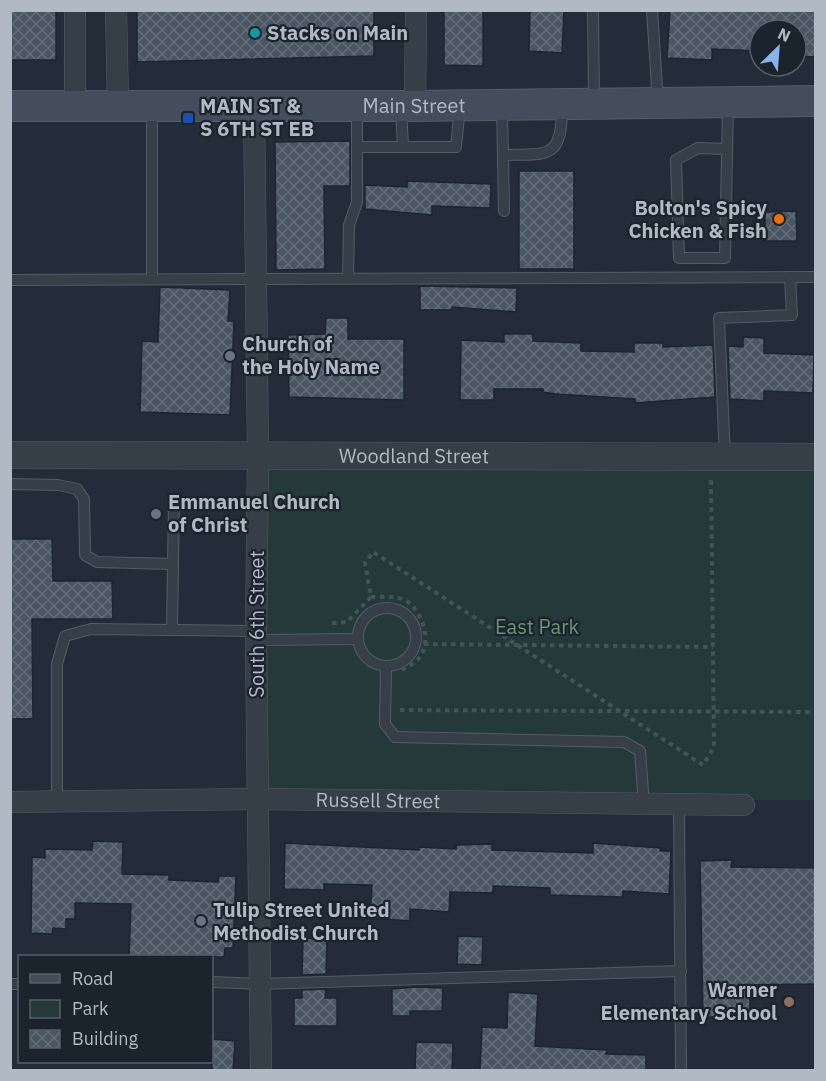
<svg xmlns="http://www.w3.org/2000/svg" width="826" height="1081" viewBox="0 0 826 1081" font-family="'IBM Plex Sans',sans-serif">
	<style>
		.park { fill: #25393a }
		.building { fill: url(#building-cross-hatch); stroke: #1d252f; stroke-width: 1.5 }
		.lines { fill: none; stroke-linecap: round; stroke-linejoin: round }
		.service-casing { stroke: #545c66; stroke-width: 12 }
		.minor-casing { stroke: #545c66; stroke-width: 22 }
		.tertiary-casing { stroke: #545c66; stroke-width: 28 }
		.secondary-casing { stroke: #545c66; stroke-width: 32 }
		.path { stroke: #425456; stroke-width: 4; stroke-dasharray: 4.5 4.5; stroke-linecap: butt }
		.service { stroke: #363e48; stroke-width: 10 }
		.minor { stroke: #363e48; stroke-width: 21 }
		.tertiary { stroke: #363e48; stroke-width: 27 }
		.secondary { stroke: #444d5b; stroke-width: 30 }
		.culture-dot { fill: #0f9aa8; stroke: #1b232d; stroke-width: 2 }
		.transit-dot { fill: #1a4fb4; stroke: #1b232d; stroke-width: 2 }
		.food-dot { fill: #e8710a; stroke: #1b232d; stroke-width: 2 }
		.worship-dot { fill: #6b7280; stroke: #1b232d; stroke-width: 2 }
		.education-dot { fill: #8d6e63; stroke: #1b232d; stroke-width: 2 }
		.labels { text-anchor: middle; stroke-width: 4.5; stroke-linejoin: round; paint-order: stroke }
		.poi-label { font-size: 20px; font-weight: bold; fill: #b1b9c4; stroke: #1b232d; text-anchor: start }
		.street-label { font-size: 20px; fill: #b1b9c4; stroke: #1b232d }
		.park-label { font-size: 20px; fill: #6a9472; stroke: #1b232d }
	</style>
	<defs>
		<pattern id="building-cross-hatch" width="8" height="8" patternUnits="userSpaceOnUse" patternTransform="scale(1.5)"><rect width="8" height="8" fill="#4b5663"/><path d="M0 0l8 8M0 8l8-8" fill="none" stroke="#636c78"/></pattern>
	</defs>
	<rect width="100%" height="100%" fill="#232c38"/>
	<path class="park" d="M815,453v347l-558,-1 1,-344z"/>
	<g class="building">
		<rect x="10" y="10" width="46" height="50"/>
		<path d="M137,10h237v46l-237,6z"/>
		<path d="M444,10h39v56l-39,-1z"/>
		<path d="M530,10h34l-2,43 -33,-2z"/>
		<path d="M670,10h146v47l-20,-1v-26h-36v21l-48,-2v11l-45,-2z"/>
		<path d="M350,141v45h-26l1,83 -49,1 -1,-128z"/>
		<rect x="519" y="171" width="55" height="98"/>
		<path d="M407,181l84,3 -1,24 -58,-2v9l-67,-6v-24l42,2z"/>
		<path d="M796,211l1,30h-32v-29z"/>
		<path d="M420,286l97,2 -1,24 -64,-5v3h-32z"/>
		<path d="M160,287l70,3 -2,31h6l-4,94 -90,-3 2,-71 16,1z"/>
		<path d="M326,318h22v21h56v61l-115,-3 -1,-62 37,-1z"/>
		<path d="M504,334h29v7l48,2v8l53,1v-9h29v4l50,-2 2,52 -80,6v-4l-79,-5 -13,-2v-3h-49v11h-34l1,-60 43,2z"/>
		<path d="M743,337l21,1v15l50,2 -1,38 -49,-2v10l-34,-2 -2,-53 15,1z"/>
		<path d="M10,539h42l1,42h59l1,38h-81l1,100h-23z"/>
		<path d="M93,841l30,1 -1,32 47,1v5l49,2 1,-6h17l-3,72h-8l-1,9h-95l2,-53 -56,-1v16h-9v10l-13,-1 -1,6 -21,-1 1,-76 13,1v-9l47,1z"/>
		<path d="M285,843l134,7v-3l37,2v-4l36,-1v6l101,3v-10l68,5 -1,3h11l-2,43 -46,-3v6l-73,-2v-7l-57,-2v7l-43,-1 -1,20 -39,-3v12l-40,-3 2,-33 -48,-1v6l-40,-1z"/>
		<path d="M732,860l-1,7 85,1v116l-66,1v32h-47l-3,-156z"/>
		<path d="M458,936l25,1 -1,28 -25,-1z"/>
		<path d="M303,938l24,1 -1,35 -24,1z"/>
		<path d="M416,987l27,1 -1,23h-32v5h-18v-27z"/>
		<path d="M326,989l-1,9h12v28h-43v-28h8v-8z"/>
		<path d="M508,992l30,2 -3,52 72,4 -1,4 40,1v16h-166l2,-44 25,1z"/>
		<path d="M212,1039l23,2 -2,30h-21z"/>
		<path d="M416,1042l37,1 -1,28h-37z"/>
	</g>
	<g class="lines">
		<defs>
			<g id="service">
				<path d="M593,10l1,93"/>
				<path d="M652,10l6,93"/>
				<path d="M502,105l2,106"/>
				<path d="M401,108l2,39"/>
				<path d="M359,147h97l4,-40"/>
				<path d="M727,149l-29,-1 -22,12 3,98h46l3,-153"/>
				<path d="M503,155c45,-1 59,5 59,-48"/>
				<path d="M348,278l1,-53 8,-23v-93"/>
				<path d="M152,279v-172"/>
				<path d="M10,280l806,-3"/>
				<path d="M725,458l-6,-140 73,-3 -2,-38"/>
				<path d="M10,484l48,1 19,4 7,10 1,56 12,7 75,2"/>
				<circle cx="387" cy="637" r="29"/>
				<path d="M172,630l2,-131"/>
				<path d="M256,640l102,-1"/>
				<path d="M386,666l-1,58 10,13 229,5 16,9 4,54"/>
				<path d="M57,801v-137l8,-28 26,-7 165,2"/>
				<path d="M679,806l2,264"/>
				<path d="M212,982l48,2 421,-13"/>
				<path d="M10,984h10"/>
			</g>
			<g id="minor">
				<path d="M75,10v95"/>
				<path d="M116,10l2,94"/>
				<path d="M254,105l4,350 -2,185 5,430"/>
				<path d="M415,106l1,-96"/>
				<path id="s1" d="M10,802l247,-3 487,6"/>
			</g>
			<g id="tertiary">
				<path id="s2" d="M10,455l806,2"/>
			</g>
			<g id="secondary">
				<path id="s3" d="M10,106h405l401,-5"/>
			</g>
		</defs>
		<use href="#service" class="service-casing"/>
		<use href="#minor" class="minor-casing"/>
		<use href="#tertiary" class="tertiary-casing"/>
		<use href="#secondary" class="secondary-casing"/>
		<g class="path">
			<path d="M371,597c11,0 27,-2 37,5 15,11 24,40 11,56 -4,6 -14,9 -19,14"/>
			<path d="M332,623l15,-1 24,-25 -6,-34 8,-11 330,213 11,-18 -3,-270"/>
			<path d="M424,644l289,3"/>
			<path d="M400,710l416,2"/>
		</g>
		<use href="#service" class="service"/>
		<use href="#minor" class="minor"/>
		<use href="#tertiary" class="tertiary"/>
		<use href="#secondary" class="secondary"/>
	</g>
	<circle class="culture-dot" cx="255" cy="33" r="6"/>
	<rect class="transit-dot" x="182" y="112" width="12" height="12" rx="3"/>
	<circle class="food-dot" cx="779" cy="219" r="6"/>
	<g class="worship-dot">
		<circle cx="230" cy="356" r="6"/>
		<circle cx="156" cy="514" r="6"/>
		<circle cx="201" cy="921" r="6"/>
	</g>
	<circle class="education-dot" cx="789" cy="1002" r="6"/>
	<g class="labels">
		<g class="poi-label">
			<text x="267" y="40">Stacks on Main</text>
			<text x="200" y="113">MAIN ST &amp;<tspan x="200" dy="23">S 6TH ST EB</tspan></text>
			<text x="767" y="215" text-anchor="end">Bolton's Spicy<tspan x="767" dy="23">Chicken &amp; Fish</tspan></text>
			<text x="242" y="351">Church of<tspan x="242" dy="23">the Holy Name</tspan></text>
			<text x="168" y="509">Emmanuel Church<tspan x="168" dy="23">of Christ</tspan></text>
			<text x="213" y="917">Tulip Street United<tspan x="213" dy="23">Methodist Church</tspan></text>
			<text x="777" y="997" text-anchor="end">Warner<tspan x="777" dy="23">Elementary School</tspan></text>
		</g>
		<g class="street-label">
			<text dy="7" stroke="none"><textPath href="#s3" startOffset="404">Main Street</textPath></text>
			<text dy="7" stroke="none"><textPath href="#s2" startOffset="404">Woodland Street</textPath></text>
			<text transform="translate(257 624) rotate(-90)" y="7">South 6th Street</text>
			<text dy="7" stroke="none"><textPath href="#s1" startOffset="368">Russell Street</textPath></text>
		</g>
		<g class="park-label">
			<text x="537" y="634">East Park</text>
		</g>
	</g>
	<rect width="826" height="1081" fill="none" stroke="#b1b9c4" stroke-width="24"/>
	<rect x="18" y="955" width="195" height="108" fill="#1b232d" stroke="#575f69" stroke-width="1.5"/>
	<rect x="30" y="974" width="30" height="9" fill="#444d5b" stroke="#575f69" stroke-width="1.5"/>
	<text x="72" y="985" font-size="18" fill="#b1b9c4">Road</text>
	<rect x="30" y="1000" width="30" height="18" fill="#25393a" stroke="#575f69" stroke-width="1.5"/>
	<text x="72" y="1015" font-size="18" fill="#b1b9c4">Park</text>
	<rect x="30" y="1030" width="30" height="18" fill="url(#building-cross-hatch)" stroke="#575f69" stroke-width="1.5"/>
	<text x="72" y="1045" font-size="18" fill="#b1b9c4">Building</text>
	<g transform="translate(778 48) rotate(25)"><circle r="28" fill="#1b232d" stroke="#575f69" stroke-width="1.5"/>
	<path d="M0-4.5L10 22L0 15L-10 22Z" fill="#8ab4f0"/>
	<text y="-9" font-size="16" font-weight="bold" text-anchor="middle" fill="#b1b9c4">N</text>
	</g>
</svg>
